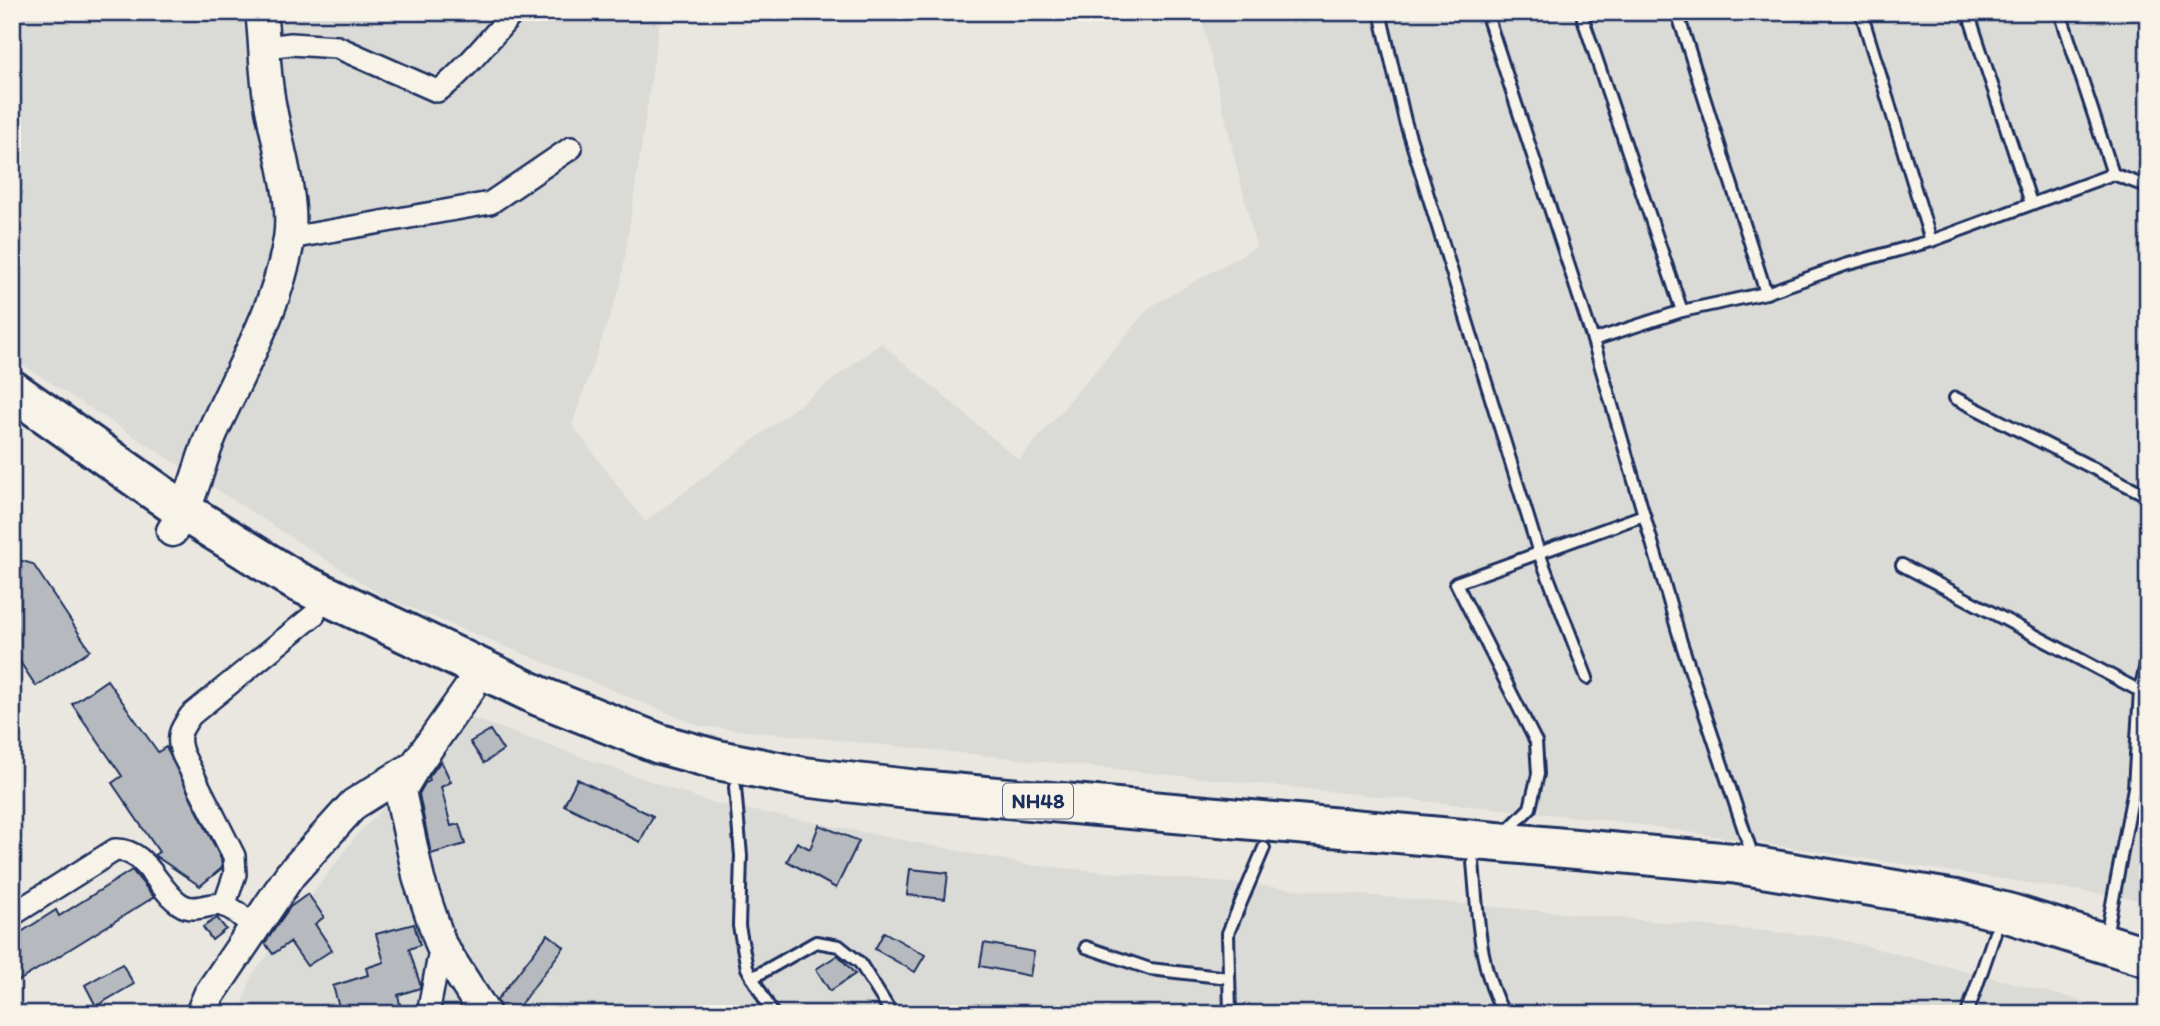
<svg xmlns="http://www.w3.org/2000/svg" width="2160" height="1026" viewBox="0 0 2160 1026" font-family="Itim,sans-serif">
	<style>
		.built { fill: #dadad6 }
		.building { fill: #b6babf; stroke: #1b2f5e; stroke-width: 2 }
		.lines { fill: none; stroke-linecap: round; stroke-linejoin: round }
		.lane-casing { stroke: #1b2f5e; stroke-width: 16 }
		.street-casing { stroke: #1b2f5e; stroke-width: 26 }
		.secondary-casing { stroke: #1b2f5e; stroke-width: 35 }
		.highway-casing { stroke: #1b2f5e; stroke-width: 44 }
		.lane { stroke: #f7f3e8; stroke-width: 10 }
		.street { stroke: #f7f3e8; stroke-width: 21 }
		.secondary { stroke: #f7f3e8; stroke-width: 30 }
		.highway { stroke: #f7f3e8; stroke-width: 38 }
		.labels { text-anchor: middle; stroke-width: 6; stroke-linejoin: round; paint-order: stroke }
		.shield { fill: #f7f3e8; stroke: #5d6a87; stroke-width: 2 }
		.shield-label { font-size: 21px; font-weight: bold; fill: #1b2f5e }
	</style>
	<rect width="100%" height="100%" fill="#eae7e0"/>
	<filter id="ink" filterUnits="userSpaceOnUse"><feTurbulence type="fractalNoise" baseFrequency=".0143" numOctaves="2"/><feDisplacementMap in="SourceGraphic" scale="14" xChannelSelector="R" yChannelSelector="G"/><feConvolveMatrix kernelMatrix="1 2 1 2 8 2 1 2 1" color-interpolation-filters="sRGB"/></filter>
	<g filter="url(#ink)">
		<g class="built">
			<path d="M12,12h649l-40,272 -49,141 73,97 236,-179 138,117 131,-153 106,-60 -56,-235h948v889l-533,-80 -915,-95 -316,-129 -372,-239z"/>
			<path d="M472,718l237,84 321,63 800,72 305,77h-1895l11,-37 105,-141z"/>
		</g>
		<g class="building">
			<path d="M12,558l21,6 57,86 -54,36 -24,-36z"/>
			<path d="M107,680l51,72 8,-5 55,112 1,9 -22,18 -46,-31 5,-3 -47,-69 10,-7 -50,-72z"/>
			<path d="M490,730l13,20 -19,13 -14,-21z"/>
			<path d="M441,761l10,21 -10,5 10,39 8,-2 6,20 -34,10 -12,-60 6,-11 5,-2 -1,-4z"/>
			<path d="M577,779l76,37 -13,26 -76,-37z"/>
			<path d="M819,825l40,16 -23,47 -49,-27 10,-19 13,7z"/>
			<path d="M910,869l38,4 -3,26 -38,-4z"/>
			<path d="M132,870l22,27 -142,88v-47l44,-28 3,6z"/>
			<path d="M308,894l16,23 -9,7 17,26 -25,16 -17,-24 -17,12 -8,-11 25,-36z"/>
			<path d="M217,918l9,11 -14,11 -9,-13z"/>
			<path d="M414,924l6,21 -11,4 11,35v4l-22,7 4,19h-61l-8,-28 35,-11 -2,-7 18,-6 -8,-28z"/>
			<path d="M884,932l41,23 -10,17 -40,-23z"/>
			<path d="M548,934l16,13 -51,67h-11l-5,-14z"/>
			<path d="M984,943l50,9 -4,24 -50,-10z"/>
			<path d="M838,955l17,19 -25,17 -14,-22z"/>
			<path d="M122,964l12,20 -38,22 -11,-21z"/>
		</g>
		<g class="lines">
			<defs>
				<g id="lane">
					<path d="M1380,12l25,109 134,432 48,125"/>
					<path d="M1486,12l107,328 88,302 72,215"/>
					<path d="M1677,12l89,281"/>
					<path d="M1861,12l70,229"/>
					<path d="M1968,12l63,191"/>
					<path d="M1583,19l99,292"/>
					<path d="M2113,174l35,13"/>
					<path d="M1593,340l89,-29 84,-18 79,-28 86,-24 182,-67 -53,-162"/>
					<path d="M1955,398l193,98"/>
					<path d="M1902,565l238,126"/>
					<path d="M735,787l6,69 -2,70 8,42 26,46"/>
					<path d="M1506,832l24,-24 8,-34 -2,-32 -80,-159 188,-68"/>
					<path d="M1473,862c5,52 5,105 31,152"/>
					<path d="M2106,936l28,-148 6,-97 8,-36"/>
					<path d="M1086,947l64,22 79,9"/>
					<path d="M752,978l64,-36 23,4 21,17 32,51"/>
					<path d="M1246,1014l-16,-1 -2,-80 36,-85"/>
					<path d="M1967,1014l28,-81"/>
				</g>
				<g id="street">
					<path d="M266,47l25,-3 46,3 100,44c19,-9 59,-60 77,-79"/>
					<path d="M290,238l200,-35 81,-55"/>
					<path d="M224,906l11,-32 -1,-18 -51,-101c-7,-18 -3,-25 8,-40l123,-100"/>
					<path d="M12,915l103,-65c31,-2 42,39 65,54 15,10 28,-2 43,1 11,3 22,15 31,22"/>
					<path d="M428,1014l13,-69"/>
				</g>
				<g id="secondary">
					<path d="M172,531c21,-30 26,-65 40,-98 28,-63 66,-125 77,-194 7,-41 -14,-100 -20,-142 -5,-28 -4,-56 -8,-85"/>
					<path d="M415,766l-15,25 19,89 22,65 44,69"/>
					<path d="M201,1014l8,-19 81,-120 64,-71 61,-38 55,-78 7,-21"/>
				</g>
				<path id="highway" d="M12,390l173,122 111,69 243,115 121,48 58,16 85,17 115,13 814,73 224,37 55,14 137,43"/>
			</defs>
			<use href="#lane" class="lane-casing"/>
			<use href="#street" class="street-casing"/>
			<use href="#secondary" class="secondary-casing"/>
			<use href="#highway" class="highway-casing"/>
			<use href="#lane" class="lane"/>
			<use href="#street" class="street"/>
			<use href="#secondary" class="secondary"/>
			<use href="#highway" class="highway"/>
		</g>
	</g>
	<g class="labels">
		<rect class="shield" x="1003" y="783.5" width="70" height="35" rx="5"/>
		<g class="shield-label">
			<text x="1038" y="808">NH48</text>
		</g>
	</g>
	<rect width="2160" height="1026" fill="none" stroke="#f7f3e8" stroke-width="42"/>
	<rect x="21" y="21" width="2118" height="984" fill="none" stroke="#1b2f5e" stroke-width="2.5" filter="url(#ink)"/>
</svg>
